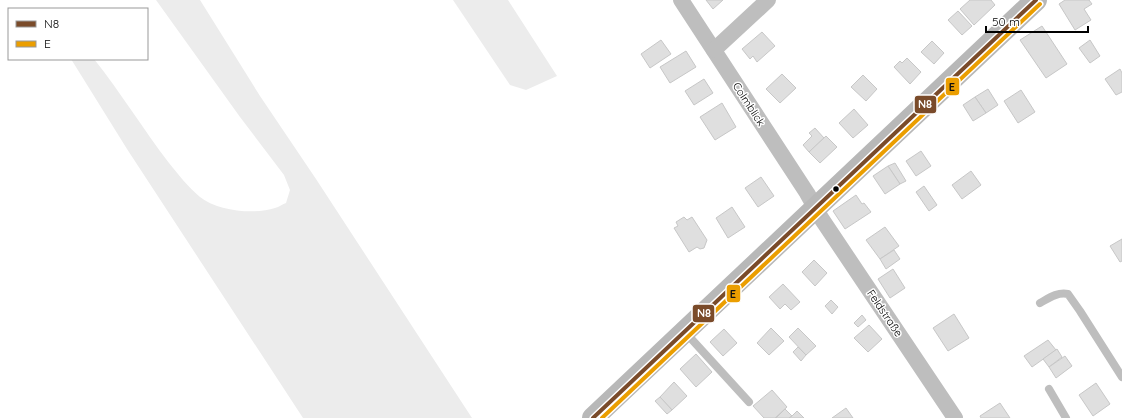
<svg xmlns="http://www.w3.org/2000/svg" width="1122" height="418" viewBox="0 0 1122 418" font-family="Quicksand,sans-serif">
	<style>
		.green { fill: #ececec }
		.building { fill: #dfdfdf; stroke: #c7c7c7 }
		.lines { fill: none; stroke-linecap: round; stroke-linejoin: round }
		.lane { stroke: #bebebe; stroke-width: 8 }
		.street { stroke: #bebebe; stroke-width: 16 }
		.secondary { stroke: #b8b8b8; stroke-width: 22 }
		.bus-1-casing { stroke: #fff; stroke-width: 7 }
		.bus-2-casing { stroke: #fff; stroke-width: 7 }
		.bus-1 { stroke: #7a4b2a; stroke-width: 4 }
		.bus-2 { stroke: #eb9e00; stroke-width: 4 }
		.bus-dot { fill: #000; stroke: #fff; stroke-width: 1.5 }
		.labels { text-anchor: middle; stroke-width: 3; stroke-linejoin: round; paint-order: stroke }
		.street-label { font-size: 11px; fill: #000; stroke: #fff }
		.line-badge { stroke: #fff; stroke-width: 1.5 }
		.badge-label { font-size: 11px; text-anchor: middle; font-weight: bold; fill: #fff }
		.pale-badge-label { font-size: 11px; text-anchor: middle; font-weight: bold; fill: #111 }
	</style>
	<rect width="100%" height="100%" fill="#fff"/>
	<g class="green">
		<path d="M156,0h44l60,96 56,83 156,239h-169l-176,-269 -56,-90h23c27,34 49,70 75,104 9,11 19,24 31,34 17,14 55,18 75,11 4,-1 8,-4 11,-5l4,-13 -6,-15 -44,-58z"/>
		<path d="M453,0h55l49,76 -31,14 -16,-5z"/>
	</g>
	<g class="building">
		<path d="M706,0h17l-10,9z"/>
		<path d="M970,0h21l4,5 -21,20 -14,-16z"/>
		<path d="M1065,0h24l3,4 -8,5 7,11 -16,10 -16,-26z"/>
		<path d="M958,11l14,15 -10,9 -14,-15z"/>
		<path d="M1042,26l25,38 -21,14 -26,-38z"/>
		<path d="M762,32l13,14 -18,16 -4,-6 -3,3 -8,-10z"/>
		<path d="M661,40l10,14 -21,14 -9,-14z"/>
		<path d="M1090,40l10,16 -10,7 -11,-15z"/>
		<path d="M932,41l12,12 -10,11 -13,-12z"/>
		<path d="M686,51l10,16 -26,16 -10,-16z"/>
		<path d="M907,58l14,14 -11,12 -16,-17 6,-6 2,2z"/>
		<path d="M1120,69l2,4v19l-6,3 -11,-16z"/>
		<path d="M782,74l14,14 -16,15 -14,-14z"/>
		<path d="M863,75l14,14 -11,12 -15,-14z"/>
		<path d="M704,79l9,14 -19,12 -9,-14z"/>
		<path d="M988,89l10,16 -12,8 -11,-16z"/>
		<path d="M1021,90l14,22 -17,11 -14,-22z"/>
		<path d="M975,97l11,16 -13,8 -10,-16z"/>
		<path d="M722,103l14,24 -21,13 -15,-23z"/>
		<path d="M854,109l14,16 -15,13 -14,-15z"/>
		<path d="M815,128l9,10 -15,14 -6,-7 9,-9 -3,-3z"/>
		<path d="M826,136l11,11 -17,16 -11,-11z"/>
		<path d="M921,151l10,15 -15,10 -10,-15z"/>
		<path d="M895,163l11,18 -6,3 -12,-18z"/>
		<path d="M888,166l12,18 -15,10 -12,-18z"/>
		<path d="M971,171l10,14 -19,14 -10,-14z"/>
		<path d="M761,177l13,19 -16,11 -13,-19z"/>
		<path d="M924,186l13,19 -8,6 -13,-19z"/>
		<path d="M856,195l6,9 2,-1 7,9 -26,17 -12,-18z"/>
		<path d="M732,207l13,20 -17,11 -12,-20z"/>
		<path d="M684,217l3,3 5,-3 15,23 -3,8 -4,1 -3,-2 -8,5 -15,-24 4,-2 -2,-4z"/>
		<path d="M885,227l14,19 -19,13 -14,-19z"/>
		<path d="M1122,239v22l-2,1 -10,-16z"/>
		<path d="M894,250l6,9 -14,10 -6,-10z"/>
		<path d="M814,260l13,13 -12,13 -13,-14z"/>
		<path d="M893,269l12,19 -15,10 -12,-19z"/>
		<path d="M783,284l17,18 -9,8 -6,-6 -5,5 -11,-12z"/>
		<path d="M831,300l7,7 -6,7 -7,-8z"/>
		<path d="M954,314l15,24 -21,13 -15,-23z"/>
		<path d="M862,315l4,5 -8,7 -4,-4z"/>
		<path d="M869,325l13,14 -14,13 -14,-14z"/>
		<path d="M771,328l13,13 -15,14 -12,-12z"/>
		<path d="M798,328l18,18 -10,9 -17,-18z"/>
		<path d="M724,329l13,14 -14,13 -13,-14z"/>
		<path d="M1048,340l8,10 -24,17 -8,-11z"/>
		<path d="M798,347l8,8 -5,6 -8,-9z"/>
		<path d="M1057,349l5,8 -13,10 -6,-8z"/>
		<path d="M696,354l16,18 -16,15 -16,-18z"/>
		<path d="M1065,356l7,10 -16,12 -7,-11z"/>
		<path d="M674,382l13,14 -15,14 -12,-13z"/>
		<path d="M1096,383l14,21 -17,12 -14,-21z"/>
		<path d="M772,390l15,17 -12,11h-11l-11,-12z"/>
		<path d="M660,397l12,13 -5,4 -12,-13z"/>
		<path d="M1000,403l10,15h-29l-1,-2z"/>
		<path d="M846,408l7,10h-21z"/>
		<path d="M785,409l7,7 -3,2h-13z"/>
		<path d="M797,411l7,7h-15l3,-2z"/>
	</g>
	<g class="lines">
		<g class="lane">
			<path d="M1040,303c9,-5 17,-11 28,-9l12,17 42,66"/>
			<path d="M685,332l64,70"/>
			<path d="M1049,389l17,29"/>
		</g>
		<g class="street">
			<path d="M681,0l126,193 14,25 134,200"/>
			<path d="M714,50l54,-50"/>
		</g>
		<path class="secondary" d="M593,418l443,-418"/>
		<defs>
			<path id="bus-1" d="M593,418l443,-418"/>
			<path id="bus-2" d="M602,418l438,-414"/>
		</defs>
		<use href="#bus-1" class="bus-1-casing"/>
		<use href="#bus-2" class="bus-2-casing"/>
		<use href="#bus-1" class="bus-1"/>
		<use href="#bus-2" class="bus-2"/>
	</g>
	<circle class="bus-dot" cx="836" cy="189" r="3.5"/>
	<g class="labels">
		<g class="street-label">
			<text transform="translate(749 104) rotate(57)" y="4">Colmblick</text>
			<text transform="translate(885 313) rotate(56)" y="4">Feldstraße</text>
		</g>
	</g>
	<g class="line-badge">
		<rect x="945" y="77" width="15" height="19" rx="4" fill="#eb9e00"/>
		<rect x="914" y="95" width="23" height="19" rx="4" fill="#7a4b2a"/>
		<rect x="726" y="284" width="15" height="19" rx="4" fill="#eb9e00"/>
		<rect x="692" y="304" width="23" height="19" rx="4" fill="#7a4b2a"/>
	</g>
	<g class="badge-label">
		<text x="925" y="108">N8</text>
		<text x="704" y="317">N8</text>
	</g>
	<g class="pale-badge-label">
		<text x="952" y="91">E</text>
		<text x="733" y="298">E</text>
	</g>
	<rect x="8" y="8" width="140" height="52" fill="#ffffff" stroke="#999999"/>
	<rect x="16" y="21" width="20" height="6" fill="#7a4b2a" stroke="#999999"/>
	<text x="44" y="28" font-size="12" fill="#000000">N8</text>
	<rect x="16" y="41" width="20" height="6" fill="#eb9e00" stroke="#999999"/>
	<text x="44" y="48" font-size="12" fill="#000000">E</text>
	<path d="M986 26v6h102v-6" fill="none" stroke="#000000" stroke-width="2"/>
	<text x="992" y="26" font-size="12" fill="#000000" stroke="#ffffff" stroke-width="3" paint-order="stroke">50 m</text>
</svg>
